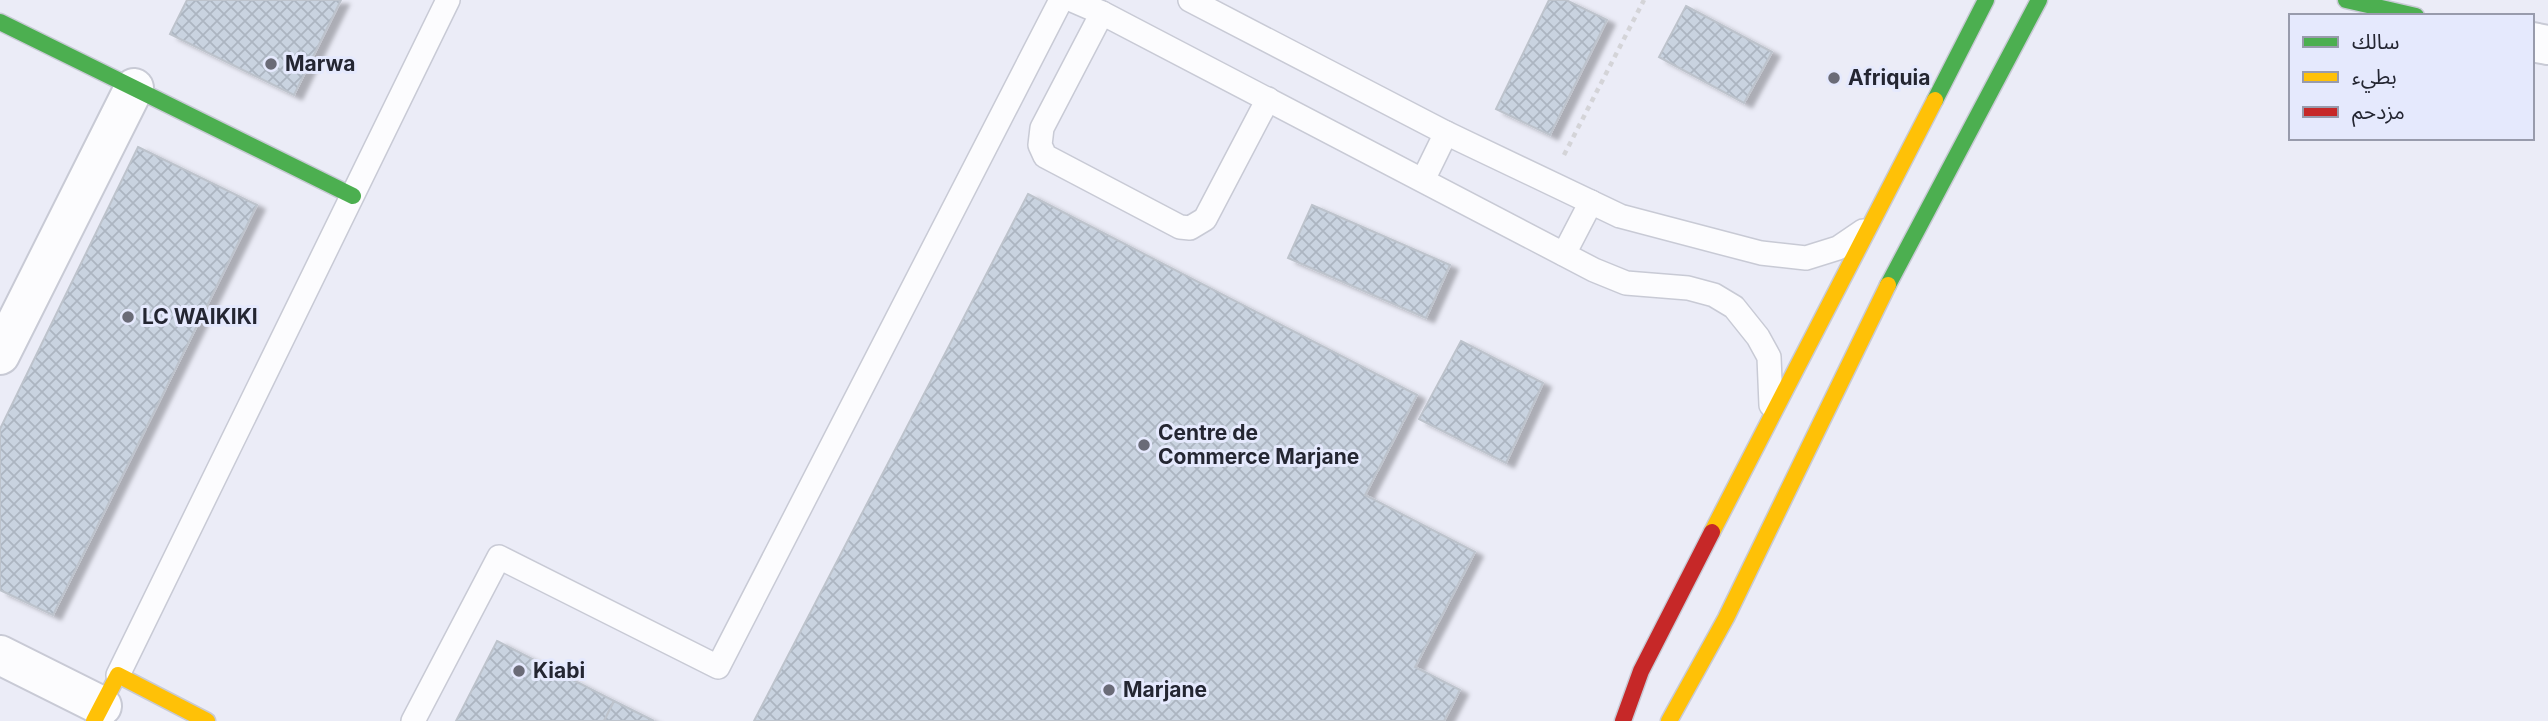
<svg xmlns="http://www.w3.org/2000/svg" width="2548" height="721" viewBox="0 0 2548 721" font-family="Inter,'Noto Sans Arabic',sans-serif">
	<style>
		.building { fill: url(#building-cross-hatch); stroke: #bdc3cc; stroke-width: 2; filter: url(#shadow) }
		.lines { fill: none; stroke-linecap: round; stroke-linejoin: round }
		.lane-casing { stroke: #c8cad5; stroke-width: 26 }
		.street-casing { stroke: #c8cad5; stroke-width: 42 }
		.fast-casing { stroke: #c8cad5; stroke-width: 19 }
		.slow-casing { stroke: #c8cad5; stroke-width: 19 }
		.jam-casing { stroke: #c8cad5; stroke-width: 19 }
		.path { stroke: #d4d4d8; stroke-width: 4.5; stroke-dasharray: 5 5; stroke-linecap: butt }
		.lane { stroke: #fcfcfe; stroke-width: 23 }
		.street { stroke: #fcfcfe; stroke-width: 38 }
		.fast { stroke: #4caf50; stroke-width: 16 }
		.slow { stroke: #ffc107; stroke-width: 16 }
		.jam { stroke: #c62828; stroke-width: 16 }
		.poi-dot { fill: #6a6b77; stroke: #e5e9fd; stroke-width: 2.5 }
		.labels { text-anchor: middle; stroke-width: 6; stroke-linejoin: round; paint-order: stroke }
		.poi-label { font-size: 21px; font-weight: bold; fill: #242632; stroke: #e5e9fd; text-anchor: start }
	</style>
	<defs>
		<pattern id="building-cross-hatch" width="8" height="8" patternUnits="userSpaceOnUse" patternTransform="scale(1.75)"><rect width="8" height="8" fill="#c9d3e0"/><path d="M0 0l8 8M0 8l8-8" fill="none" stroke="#acb5c1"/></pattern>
		<filter id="shadow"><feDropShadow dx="8" dy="4.5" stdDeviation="2" flood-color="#0004"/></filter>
	</defs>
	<rect width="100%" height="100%" fill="#ebecf7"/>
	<g class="building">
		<path d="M187,0h154l-47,95 -124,-61z"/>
		<path d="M1549,0h17l41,20 -57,115 -54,-26z"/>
		<path d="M1686,6l86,46 -28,51 -85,-46z"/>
		<path d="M138,147l119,58 -204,410 -53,-25v-161z"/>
		<path d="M1028,194l389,201 -52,100 110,57 -60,115 45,23 -16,31h-690z"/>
		<path d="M1312,205l138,60 -24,53 -138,-60z"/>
		<path d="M1461,341l82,42 -37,80 -87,-44z"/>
		<path d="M497,641l117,60 -10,20h-148z"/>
		<path d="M614,701l40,20h-50z"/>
	</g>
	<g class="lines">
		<defs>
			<g id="lane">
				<path d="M1072,0l30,13 492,257 32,13 62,5 26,7 20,12 24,30 11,20 2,48"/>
				<path d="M1190,0l256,133 174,83 141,37 45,5 32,-10 25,-17"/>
				<path d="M1102,13l-60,115 -2,17 5,11 135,71 10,1 15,-9 63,-120"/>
				<path d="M1423,180l23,-47"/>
				<path d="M1564,254l27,-52"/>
				<path d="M118,675l330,-675"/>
				<path d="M413,721l86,-164 219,110 343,-667"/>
			</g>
			<g id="street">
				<path d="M2532,42l16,3"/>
				<path d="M0,355l134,-267"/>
				<path d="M0,655l102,51"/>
			</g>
			<g id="fast">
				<path d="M2346,0l70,16"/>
				<path d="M0,22l353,174"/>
				<path d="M1935,100l51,-100"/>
				<path d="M1888,285l151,-285"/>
			</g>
			<g id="slow">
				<path d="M1712,532l223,-432"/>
				<path d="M94,721l24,-46 89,46"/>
				<path d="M1669,721l57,-103 162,-333"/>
			</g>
			<path id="jam" d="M1623,721l18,-50 71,-139"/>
		</defs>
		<use href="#lane" class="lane-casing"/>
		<use href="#street" class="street-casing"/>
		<use href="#fast" class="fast-casing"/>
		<use href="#slow" class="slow-casing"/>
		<use href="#jam" class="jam-casing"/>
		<path class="path" d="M1564,155l80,-155"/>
		<use href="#lane" class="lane"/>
		<use href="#street" class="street"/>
		<use href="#fast" class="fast"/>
		<use href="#slow" class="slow"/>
		<use href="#jam" class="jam"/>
	</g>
	<g class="poi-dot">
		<circle cx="271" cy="64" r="7"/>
		<circle cx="1834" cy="78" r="7"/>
		<circle cx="128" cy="317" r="7"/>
		<circle cx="1144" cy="445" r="7"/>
		<circle cx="519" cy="671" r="7"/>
		<circle cx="1109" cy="690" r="7"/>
	</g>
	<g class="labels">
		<g class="poi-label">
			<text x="285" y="71">Marwa</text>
			<text x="1848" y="85">Afriquia</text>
			<text x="142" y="324">LC WAIKIKI</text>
			<text x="1158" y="440">Centre de<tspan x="1158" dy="24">Commerce Marjane</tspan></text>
			<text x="533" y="678">Kiabi</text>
			<text x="1123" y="697">Marjane</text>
		</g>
	</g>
	<rect x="2289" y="14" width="245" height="126" fill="#e5e9fd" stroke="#989bac" stroke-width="2"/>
	<rect x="2303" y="37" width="35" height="10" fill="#4caf50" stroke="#989bac" stroke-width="2"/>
	<text x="2352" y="49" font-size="21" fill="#242632">سالك</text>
	<rect x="2303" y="72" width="35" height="10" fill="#ffc107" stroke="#989bac" stroke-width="2"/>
	<text x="2352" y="84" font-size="21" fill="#242632">بطيء</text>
	<rect x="2303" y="107" width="35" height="10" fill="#c62828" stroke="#989bac" stroke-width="2"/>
	<text x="2352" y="119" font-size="21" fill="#242632">مزدحم</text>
</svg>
